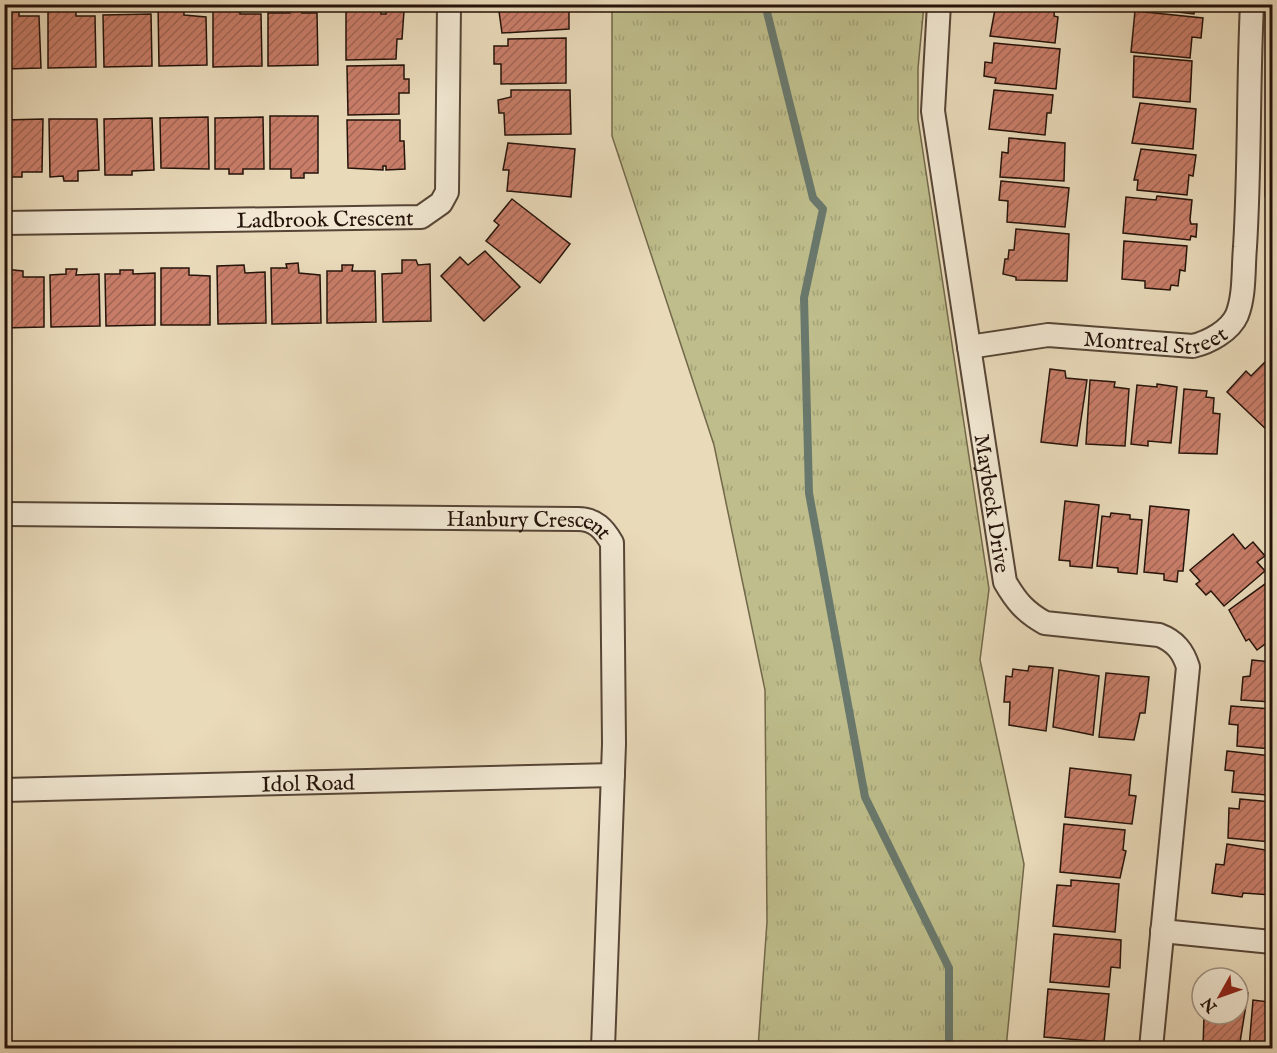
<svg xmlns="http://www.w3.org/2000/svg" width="1277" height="1053" viewBox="0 0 1277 1053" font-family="'IM FELL English',serif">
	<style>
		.grass { fill: url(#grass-tufts); stroke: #72684a; stroke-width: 1.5 }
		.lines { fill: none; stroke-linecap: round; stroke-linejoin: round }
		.stream { stroke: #69786c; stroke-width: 8 }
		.building { fill: url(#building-hatch); stroke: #25130a; stroke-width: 1.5 }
		.minor-casing { stroke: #564536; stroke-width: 26 }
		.minor { stroke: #f1e7d2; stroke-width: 22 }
		.labels { text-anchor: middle; stroke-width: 4.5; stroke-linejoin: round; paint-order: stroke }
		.street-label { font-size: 22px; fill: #25130a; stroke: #f1e7d2 }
	</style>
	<defs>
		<pattern id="grass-tufts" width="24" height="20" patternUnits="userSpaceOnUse" patternTransform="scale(1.5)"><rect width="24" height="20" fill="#bebd8b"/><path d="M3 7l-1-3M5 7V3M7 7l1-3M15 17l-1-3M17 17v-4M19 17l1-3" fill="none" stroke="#a3a277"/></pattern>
		<pattern id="building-hatch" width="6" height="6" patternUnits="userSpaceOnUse" patternTransform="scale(1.5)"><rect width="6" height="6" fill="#c97e6a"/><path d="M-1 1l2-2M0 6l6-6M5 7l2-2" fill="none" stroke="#a36655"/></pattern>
	</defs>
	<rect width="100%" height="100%" fill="#e9daba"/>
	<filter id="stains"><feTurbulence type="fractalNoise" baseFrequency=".00333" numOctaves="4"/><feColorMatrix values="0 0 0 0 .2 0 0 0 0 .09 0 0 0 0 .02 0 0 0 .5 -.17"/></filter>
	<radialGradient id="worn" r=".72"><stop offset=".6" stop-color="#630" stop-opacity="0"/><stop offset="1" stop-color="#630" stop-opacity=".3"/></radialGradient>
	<g class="grass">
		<path d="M1272,4v193l-7,-1 2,-191z"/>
		<path d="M612,5h312l-6,63v51l71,470 -9,71 44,204 -18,184h-248l9,-126 -2,-232 -51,-245 -102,-309z"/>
	</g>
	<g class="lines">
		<path class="stream" d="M765,4l48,194 10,11 -19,89 5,195 56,304 84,171v80"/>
	</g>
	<g class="building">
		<path d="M158,4h26v11l22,2 1,48 -48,1z"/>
		<path d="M498,4h71v25l-67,4z"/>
		<path d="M996,4h59l-1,12 4,1 -3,26 -65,-7z"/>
		<path d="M1135,4h60l-1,10 -60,-7z"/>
		<path d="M61,6h15v10h19l1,51 -48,1v-57h13z"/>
		<path d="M213,7h27v7h21l1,52 -49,1z"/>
		<path d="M290,7h12v6h15l1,52 -50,1v-53h22z"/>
		<path d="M381,10v4h5v-4l18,1 -2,28h-5l-1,20 -50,1v-49z"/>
		<path d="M4,11l15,1v4h20l2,52 -37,1z"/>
		<path d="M1135,11l68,7 -2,20 -9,-1 -2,21 -59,-6z"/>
		<path d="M151,14l1,52 -48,1 -1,-52z"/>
		<path d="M566,38v45l-65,1v-20h-7v-18h14v-7z"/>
		<path d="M994,43l66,6 -4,40 -61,-6 1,-5 -12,-2 1,-14 7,1z"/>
		<path d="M1134,56l58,5 -2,41 -57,-5z"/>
		<path d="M404,65v14h5v14h-10v21l-51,1 -1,-49z"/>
		<path d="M511,90h59l1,44 -66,1 -1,-22h-5l-1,-13 13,-3z"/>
		<path d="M994,90l59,5 -2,18h-4l-2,22 -56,-6z"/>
		<path d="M1140,103l56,6 -3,40 -61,-6z"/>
		<path d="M270,116h48v57h-14v5h-13v-9h-21z"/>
		<path d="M208,117l1,52 -48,-1 -1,-50z"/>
		<path d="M263,117l1,52h-21v5h-14v-5h-14v-51z"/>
		<path d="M152,118l2,52 -22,1v4h-27l-1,-56z"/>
		<path d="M43,119l-1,53h-20v5h-18v-57z"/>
		<path d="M49,119h48l2,51 -21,1v10h-14l-1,-5 -13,1z"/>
		<path d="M347,120h53v21h4l1,28 -19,1v-4h-3v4l-35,-2z"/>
		<path d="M1009,138l56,5 -1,38 -64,-4 2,-25 6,1z"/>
		<path d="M508,143l67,6 -4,48 -64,-6 2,-21h-6z"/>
		<path d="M1141,149l55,6 -3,21 -4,-1 -2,20 -50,-5 1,-10h-4z"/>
		<path d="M1001,181l68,7 -4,39 -58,-5 1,-21 -9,-1z"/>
		<path d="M1157,196l35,4 -2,20 1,4h6l-1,13 -5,-1 -1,4 -67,-7 3,-36 30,3z"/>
		<path d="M512,199l58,45 -30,39 -54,-42 13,-16 -5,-4z"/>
		<path d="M1016,229l53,5 -2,47 -51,-1v-3l-13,-3 2,-15h3l1,-9h5z"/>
		<path d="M1124,241l63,5 -2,25 -5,-1 -2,16 -7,-1 -1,5 -25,-2v-7l-23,-2z"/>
		<path d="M485,251l35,36 -36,34 -43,-45 19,-19 8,8z"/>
		<path d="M402,260h14l2,5 12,-1 1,57 -48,1 -1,-48 20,-1z"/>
		<path d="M298,263l1,10 21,2 1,48 -49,1 -1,-56h16l-1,-4z"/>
		<path d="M244,265l1,8 20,-1 1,51 -48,1 -1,-58z"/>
		<path d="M342,265h11l-1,6h23l1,51 -49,1v-52h15z"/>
		<path d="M161,268h28v7l21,1v49h-49z"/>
		<path d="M4,269l19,2v6h21v50l-40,1z"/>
		<path d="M66,269h11l-1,6 23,-1 1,52 -49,1 -1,-52 16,-1z"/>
		<path d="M120,270h13v4l22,-1v52l-49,1 -1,-52h15z"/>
		<path d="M1266,361l6,6v64l-2,2 -43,-41 19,-21 5,5z"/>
		<path d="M1050,369l15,2 1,7 21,2 -10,66 -36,-4z"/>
		<path d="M1090,380l25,2 -1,5 15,2 -4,57 -39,-2z"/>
		<path d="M1157,384l20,3 -6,56 -23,-2v5l-17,-2 6,-59 20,2z"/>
		<path d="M1184,389l23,2 -1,6 8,1 -1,15 7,1 -3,40 -38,-1z"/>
		<path d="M1065,501l34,4 -7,63 -22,-2v-5l-11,-1z"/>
		<path d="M1150,506l39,4 -6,61h-5l-1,11 -13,-2v-6l-20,-2z"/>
		<path d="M1111,513l19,2v4l12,1 -5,54 -19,-2v-4l-21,-2 5,-50 8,1z"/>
		<path d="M1233,534l12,15 8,-7 12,14 -8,6 8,9 -41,35 -13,-15 -5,4 -10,-11 4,-3 -10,-11z"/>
		<path d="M1272,579v60l-15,11 -8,-11 -3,2 -17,-31z"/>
		<path d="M1252,660l20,2v40l-31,-2 2,-23 7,-1z"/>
		<path d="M1029,666l24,2 -7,63 -37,-6 1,-23h-6l2,-26 6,1 1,-8 15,2z"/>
		<path d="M1059,670l40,6 -6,59 -40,-8z"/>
		<path d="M1106,673l43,4 -4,36h-5l-6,27 -35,-3z"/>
		<path d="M1231,706l41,3v40l-35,-3 1,-21 -9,-1z"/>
		<path d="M1227,751l45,5v35h-4l-1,4 -35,-3 2,-21 -9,-1z"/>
		<path d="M1070,768l61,7 -2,20 7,1 -4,28 -67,-7z"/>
		<path d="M1240,799l32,3v40l-44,-4 1,-30 10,1z"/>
		<path d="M1064,824l61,6 -2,20 3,1 -6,27 -60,-6z"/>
		<path d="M1227,844l45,7v44l-29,-2 -1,4 -30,-4 4,-29 8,1z"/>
		<path d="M1071,880l48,4 -4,48 -62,-6 4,-41 14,1z"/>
		<path d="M1054,934l67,6 -1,28 -9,-1 -2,20 -59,-5z"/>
		<path d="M1048,989l61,5 -5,48 -60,-5z"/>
		<path d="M1238,992l10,1 -9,55h-36l1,-33 34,-1z"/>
		<path d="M1269,996h3v52h-23l4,-48 16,2z"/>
		<path d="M1047,1043l56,5h-61l5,-1z"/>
	</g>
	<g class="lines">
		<defs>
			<g id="minor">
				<path id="s1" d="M939,4l-6,107 72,471c11,19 20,30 40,41l114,12c16,6 24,16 29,32l-37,381"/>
				<path id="s2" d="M4,223l417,-6 20,-14 6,-11 2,-188"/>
				<path id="s3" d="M969,347l79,-12 145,11c16,-4 37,-15 44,-31 8,-20 6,-46 8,-68 5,-81 3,-162 7,-243"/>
				<path id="s4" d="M4,514l574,5c17,0 26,10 34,24l2,201 -11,304"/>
				<path id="s5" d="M4,790l609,-15"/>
				<path d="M1162,931l110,11"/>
			</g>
		</defs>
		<use href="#minor" class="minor-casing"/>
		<use href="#minor" class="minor"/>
	</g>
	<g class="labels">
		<g class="street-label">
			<text dy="8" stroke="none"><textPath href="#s2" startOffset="321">Ladbrook Crescent</textPath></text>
			<text dy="8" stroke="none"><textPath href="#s3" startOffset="188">Montreal Street</textPath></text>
			<text dy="8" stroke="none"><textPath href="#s1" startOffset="504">Maybeck Drive</textPath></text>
			<text dy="8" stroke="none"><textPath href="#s4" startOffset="526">Hanbury Crescent</textPath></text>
			<text dy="8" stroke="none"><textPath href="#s5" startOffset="304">Idol Road</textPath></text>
		</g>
	</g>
	<rect width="1277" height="1053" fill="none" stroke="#e9daba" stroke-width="24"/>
	<rect x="6" y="6" width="1265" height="1041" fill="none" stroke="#25130a" stroke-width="3"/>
	<rect x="12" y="12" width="1253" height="1029" fill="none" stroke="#25130a" stroke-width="1.5"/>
	<g transform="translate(1220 996) rotate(230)"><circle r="28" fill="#f1e7d2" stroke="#9f9282" stroke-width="1.5"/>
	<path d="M0-4.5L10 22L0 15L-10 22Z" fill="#8f2418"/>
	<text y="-9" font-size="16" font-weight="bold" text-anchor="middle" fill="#25130a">N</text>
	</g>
	<rect width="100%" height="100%" filter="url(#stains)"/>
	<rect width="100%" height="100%" fill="url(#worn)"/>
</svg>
